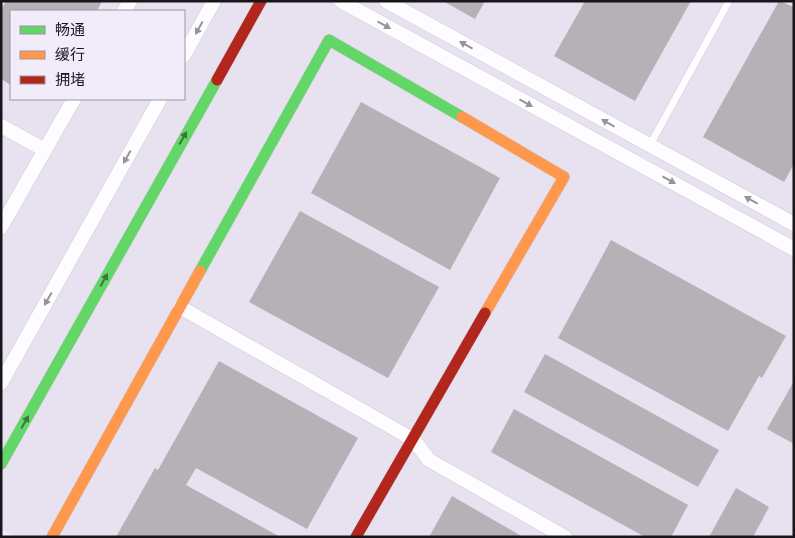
<svg xmlns="http://www.w3.org/2000/svg" width="795" height="538" viewBox="0 0 795 538" font-family="Montserrat,'Noto Sans SC',sans-serif">
	<style>
		.built { fill: #e8e1f0; fill-rule: evenodd }
		.building { fill: #b4b1b7 }
		.lines { fill: none; stroke-linecap: round; stroke-linejoin: round }
		.lane-casing { stroke: #d0ccd3; stroke-width: 8 }
		.street-casing { stroke: #d0ccd3; stroke-width: 15 }
		.fast-casing { stroke: #d0ccd3; stroke-width: 12 }
		.slow-casing { stroke: #d0ccd3; stroke-width: 12 }
		.jam-casing { stroke: #d0ccd3; stroke-width: 12 }
		.lane { stroke: #fdfcfe; stroke-width: 7 }
		.street { stroke: #fdfcfe; stroke-width: 14 }
		.fast { stroke: #63d668; stroke-width: 11 }
		.slow { stroke: #ff974d; stroke-width: 11 }
		.jam { stroke: #b3261e; stroke-width: 11 }
		.oneway { fill: #969498 }
		.oneway2 { fill: #3e7642 }
	</style>
	<rect width="100%" height="100%" fill="#f2eef6"/>
	<path class="built" d="M1,1h793v536h-779l-14,-8zM11,11h173v88h-173z"/>
	<g class="building">
		<path d="M6,1h96l-5,10h-86v74l-10,-6v-69z"/>
		<path d="M443,1h42l-10,18z"/>
		<path d="M585,1h106l-56,100 -81,-45z"/>
		<path d="M779,1l15,6v157l-10,18 -81,-45z"/>
		<path d="M361,102l139,76 -50,92 -139,-77z"/>
		<path d="M300,211l139,76 -51,91 -139,-76z"/>
		<path d="M611,240l175,96 -24,42 -3,-2 -31,55 -170,-93z"/>
		<path d="M545,354l174,96 -21,37 -174,-95z"/>
		<path d="M219,361l139,77 -51,91 -111,-61 -10,17 94,52h-164l39,-69 3,2z"/>
		<path d="M794,381v63l-27,-15z"/>
		<path d="M514,409l174,96 -17,32h-26l-154,-85z"/>
		<path d="M736,488l33,19 -16,30h-44z"/>
		<path d="M452,496l71,41h-94z"/>
	</g>
	<g class="lines">
		<defs>
			<path id="lane" d="M650,145l79,-144"/>
			<g id="street">
				<path d="M341,1l453,248"/>
				<path d="M386,1l408,223"/>
				<path d="M124,11l6,-10"/>
				<path d="M184,55l30,-54"/>
				<path d="M1,126l44,24"/>
				<path d="M1,227l73,-128"/>
				<path d="M180,307l234,133 15,20 136,77"/>
				<path d="M1,383l159,-284"/>
			</g>
			<g id="fast">
				<path d="M200,271l129,-231 133,77"/>
				<path d="M1,464l216,-384"/>
			</g>
			<g id="slow">
				<path d="M462,117l102,60 -79,136"/>
				<path d="M52,537l148,-266"/>
			</g>
			<g id="jam">
				<path d="M217,80l44,-79"/>
				<path d="M356,537l129,-224"/>
			</g>
		</defs>
		<use href="#lane" class="lane-casing"/>
		<use href="#street" class="street-casing"/>
		<use href="#fast" class="fast-casing"/>
		<use href="#slow" class="slow-casing"/>
		<use href="#jam" class="jam-casing"/>
		<use href="#lane" class="lane"/>
		<use href="#street" class="street"/>
		<use href="#fast" class="fast"/>
		<use href="#slow" class="slow"/>
		<use href="#jam" class="jam"/>
	</g>
	<defs><path id="oneway-solid" d="M-6-.8H1V-3.2L6.5 0L1 3.2V.8H-6Z" transform="scale(1.25)"/></defs>
	<g class="oneway">
		<use href="#oneway-solid" transform="translate(384 25) rotate(29)"/>
		<use href="#oneway-solid" transform="translate(199 28) rotate(119)"/>
		<use href="#oneway-solid" transform="translate(466 45) rotate(-151)"/>
		<use href="#oneway-solid" transform="translate(526 103) rotate(29)"/>
		<use href="#oneway-solid" transform="translate(608 123) rotate(-151)"/>
		<use href="#oneway-solid" transform="translate(127 157) rotate(119)"/>
		<use href="#oneway-solid" transform="translate(669 180) rotate(29)"/>
		<use href="#oneway-solid" transform="translate(751 200) rotate(-151)"/>
		<use href="#oneway-solid" transform="translate(48 299) rotate(119)"/>
	</g>
	<g class="oneway2">
		<use href="#oneway-solid" transform="translate(183 138) rotate(-61)"/>
		<use href="#oneway-solid" transform="translate(104 280) rotate(-61)"/>
		<use href="#oneway-solid" transform="translate(25 422) rotate(-61)"/>
	</g>
	<rect width="795" height="538" fill="none" stroke="#18161b" stroke-width="5"/>
	<rect x="10" y="10" width="175" height="90" fill="#f2ebf9" stroke="#9b96a0"/>
	<rect x="20" y="26" width="25" height="8" fill="#63d668" stroke="#9b96a0"/>
	<text x="55" y="35" font-size="15" fill="#18161b">畅通</text>
	<rect x="20" y="51" width="25" height="8" fill="#ff974d" stroke="#9b96a0"/>
	<text x="55" y="60" font-size="15" fill="#18161b">缓行</text>
	<rect x="20" y="76" width="25" height="8" fill="#b3261e" stroke="#9b96a0"/>
	<text x="55" y="85" font-size="15" fill="#18161b">拥堵</text>
</svg>
